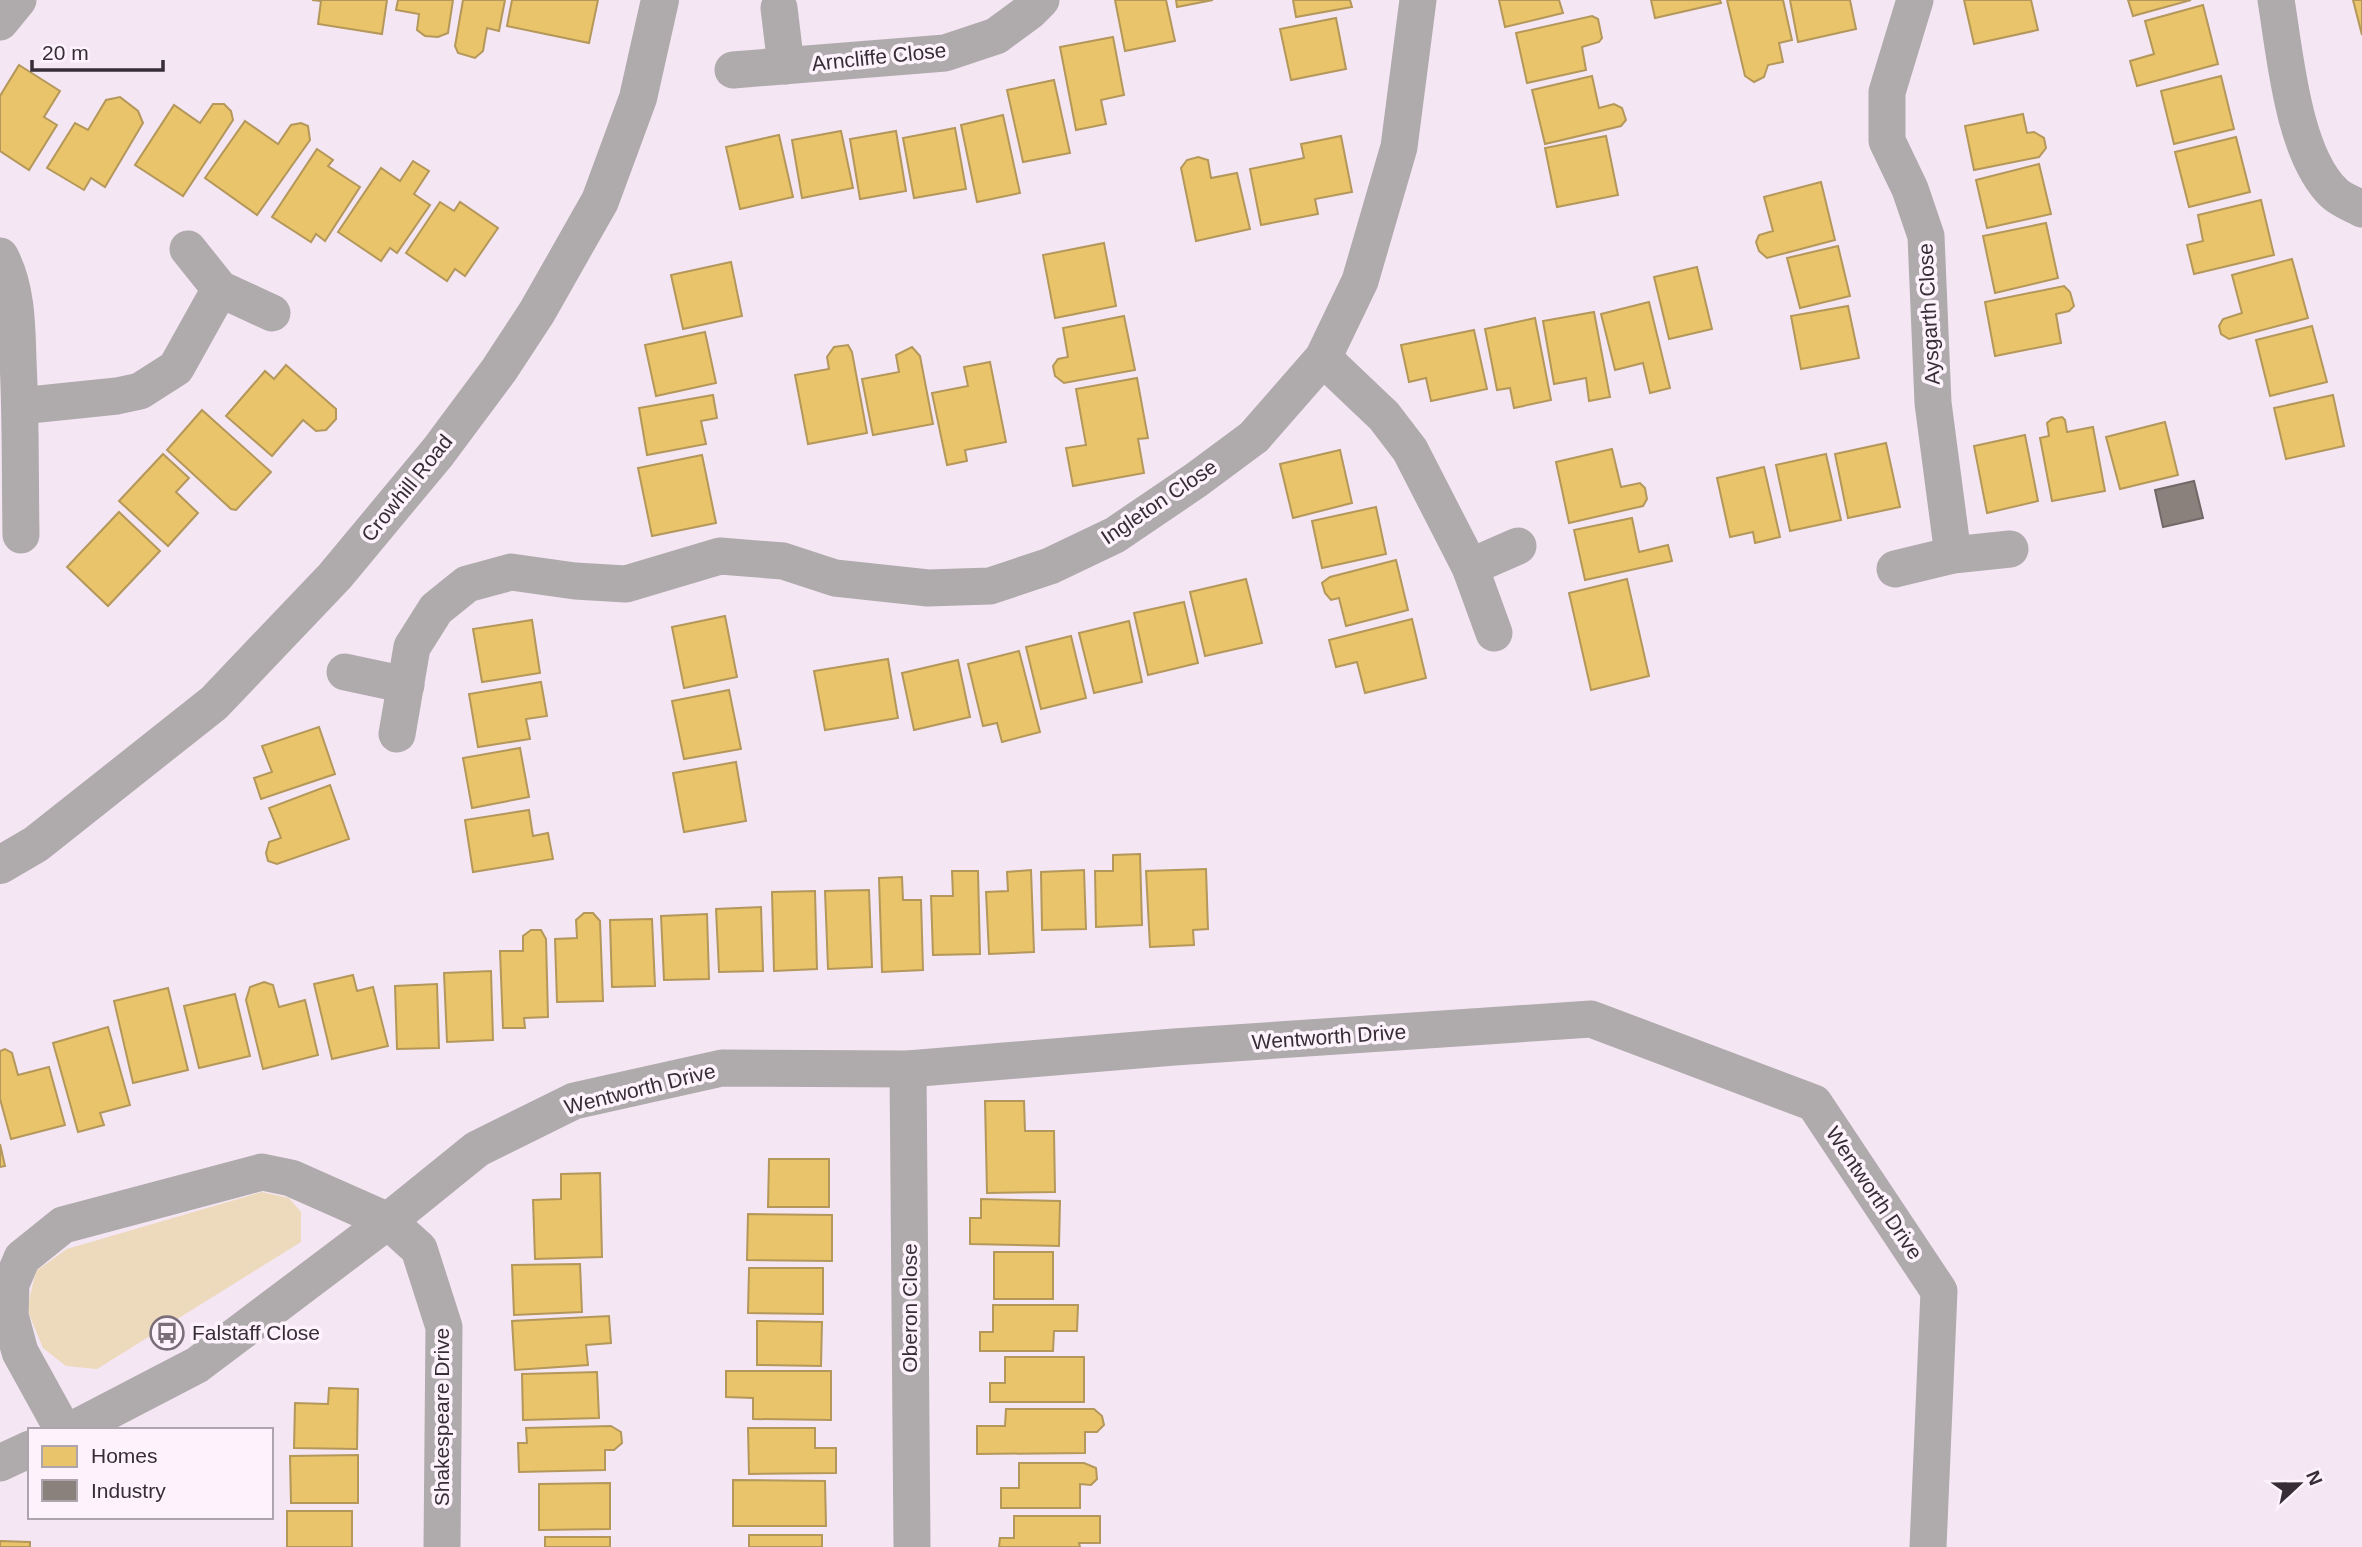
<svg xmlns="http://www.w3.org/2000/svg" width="2362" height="1547" viewBox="0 0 2362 1547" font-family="Arial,sans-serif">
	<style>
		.green { fill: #edd9bb }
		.homes { fill: #e9c46a; stroke: #b4975a; stroke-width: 2 }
		.industry { fill: #8a817c; stroke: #716867; stroke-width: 2 }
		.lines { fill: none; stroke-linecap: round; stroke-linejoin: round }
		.minor { stroke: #afaaac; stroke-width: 37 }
		.tertiary { stroke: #afaaac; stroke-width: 38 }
		.labels { text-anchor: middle; stroke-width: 7; stroke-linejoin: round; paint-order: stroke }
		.street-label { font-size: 21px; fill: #372d36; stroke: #fef3fc }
		.poi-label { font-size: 21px; fill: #372d36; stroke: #fef3fc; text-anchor: start }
	</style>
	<rect width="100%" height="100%" fill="#f5e6f3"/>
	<path class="green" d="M262,1192l27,6 12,14v30l-204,127 -31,-3 -23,-18 -16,-39 9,-38 31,-22z"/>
	<g class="homes">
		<path d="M312,0h75l-5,34 -64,-10 3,-23z"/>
		<path d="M398,0h55l-5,33 -10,4 -13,-1 -8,-6 2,-16 -23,-4z"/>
		<path d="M463,0h42l-6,31 -12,-3 -4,23 -8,7 -17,-5 -3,-7z"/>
		<path d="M512,0h86l-9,43 -82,-17z"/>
		<path d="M1115,0h51l9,41 -50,10z"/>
		<path d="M1176,0h37l-36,7z"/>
		<path d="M1293,0h57l2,7 -56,10z"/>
		<path d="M1499,0h60l4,13 -58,14z"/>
		<path d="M1651,0h69l1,3 -66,15z"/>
		<path d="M1727,0h56l9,40 -13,3 4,19 -15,3 -4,12 -10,5 -9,-6z"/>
		<path d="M1790,0h60l6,29 -58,13z"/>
		<path d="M1964,0h67l7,30 -64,14z"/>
		<path d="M2128,0h63l-58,16z"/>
		<path d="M2353,0h9v35z"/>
		<path d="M2203,5l15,59 -81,22 -7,-25 24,-7 -9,-33z"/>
		<path d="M1592,16l6,3 4,19 -3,4 -17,5 4,23 -59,13 -11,-50z"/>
		<path d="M1336,18l10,51 -55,11 -11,-51z"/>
		<path d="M1113,37l11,58 -23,5 5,24 -30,6 -16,-83z"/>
		<path d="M19,65l41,26 -16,26 13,8 -28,45 -29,-19v-55z"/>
		<path d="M1592,76l7,32 15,-4 8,4 4,12 -5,6 -76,18 -13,-54z"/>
		<path d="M2221,76l13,53 -60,15 -13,-53z"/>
		<path d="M1054,80l16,73 -47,9 -16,-72z"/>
		<path d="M120,97l18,14 5,12 -38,64 -14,-9 -7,12 -37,-22 28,-45 13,7 18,-30z"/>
		<path d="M213,104h11l7,7 2,9 -50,76 -48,-31 39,-60 26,18z"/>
		<path d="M2023,114l4,19 7,-1 10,6 2,10 -7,9 -65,13 -9,-44z"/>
		<path d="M1003,115l17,78 -43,9 -16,-77z"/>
		<path d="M245,121l33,23 13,-19 10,-2 7,3 2,14 -53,75 -52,-37z"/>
		<path d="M955,128l11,61 -52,9 -11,-60z"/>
		<path d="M841,131l12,57 -51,10 -10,-58z"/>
		<path d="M896,131l10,60 -46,8 -10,-60z"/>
		<path d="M779,135l14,62 -53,12 -14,-62z"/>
		<path d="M1341,136l11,56 -37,7 3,15 -57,11 -11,-56 54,-11 -3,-14z"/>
		<path d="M1606,136l12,59 -61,12 -12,-59z"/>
		<path d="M2236,137l14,55 -61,15 -14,-55z"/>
		<path d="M317,149l16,11 -5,6 32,21 -35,54 -9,-7 -5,8 -39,-25z"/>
		<path d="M1198,157l10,3 3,18 26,-5 13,56 -54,12 -15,-73 6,-8z"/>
		<path d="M413,161l16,10 -15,23 16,11 -33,48 -7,-5 -9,13 -43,-29 43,-64 19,13z"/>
		<path d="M2039,164l12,50 -64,14 -11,-48z"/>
		<path d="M1821,182l14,58 -68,18 -8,-7 -3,-9 3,-7 14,-4 -9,-34z"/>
		<path d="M2261,200l13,55 -80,19 -7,-29 16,-4 -5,-26z"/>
		<path d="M440,202l14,9 6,-9 38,26 -33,48 -10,-7 -8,12 -41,-28z"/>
		<path d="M2046,223l12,55 -63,15 -12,-57z"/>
		<path d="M1104,243l12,63 -61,12 -12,-63z"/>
		<path d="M1838,246l12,50 -50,12 -13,-50z"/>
		<path d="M2292,259l16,59 -79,21 -8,-5 -2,-8 4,-7 19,-6 -10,-38z"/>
		<path d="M731,262l11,54 -59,13 -12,-54z"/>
		<path d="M1697,267l15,62 -43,10 -15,-62z"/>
		<path d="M2064,286l6,6 4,14 -5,5 -13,3 5,29 -66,13 -10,-54z"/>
		<path d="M1649,302l21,86 -20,5 -7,-30 -28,7 -14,-56z"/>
		<path d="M1848,306l11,52 -58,11 -10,-53z"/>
		<path d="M1594,312l16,85 -21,4 -3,-23 -32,6 -11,-63z"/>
		<path d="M1124,316l11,54 -71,13 -9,-7 -2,-10 5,-7 10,-2 -5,-29z"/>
		<path d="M1535,318l16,82 -37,8 -4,-20 -13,2 -12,-61z"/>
		<path d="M2312,326l15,56 -57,14 -14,-56z"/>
		<path d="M1474,330l13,59 -56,12 -5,-23 -17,4 -8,-37z"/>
		<path d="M705,332l11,51 -60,13 -11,-51z"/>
		<path d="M848,345l4,7 15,81 -59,11 -13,-69 34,-6 -2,-12 7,-10z"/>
		<path d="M912,347l8,9 13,68 -60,11 -11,-56 37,-7 -3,-17z"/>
		<path d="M990,362l16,80 -41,8 2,11 -20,4 -15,-72 36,-7 -4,-19z"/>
		<path d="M286,365l50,44v10l-10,11 -10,1 -13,-11 -31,36 -46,-40 39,-45 9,8z"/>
		<path d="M1137,378l11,60 -10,1 6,34 -71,13 -7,-38 20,-3 -10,-56z"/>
		<path d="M713,395l4,23 -16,3 5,23 -59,11 -8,-47z"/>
		<path d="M2333,395l11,51 -58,13 -12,-51z"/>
		<path d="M202,410l69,62 -35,38 -5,-1 -64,-59z"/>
		<path d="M2062,417l3,3 2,12 26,-5 12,64 -53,10 -12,-63 9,-2 -2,-13 5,-4z"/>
		<path d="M2165,422l13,53 -58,14 -14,-52z"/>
		<path d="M2025,435l13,66 -51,12 -13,-67z"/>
		<path d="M1886,443l14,64 -52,11 -13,-64z"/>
		<path d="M1612,449l9,38 19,-4 5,5 2,11 -4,7 -74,17 -13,-61z"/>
		<path d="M1340,450l12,53 -59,15 -13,-54z"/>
		<path d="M163,454l26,24 -13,14 22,21 -30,33 -49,-45z"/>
		<path d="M1826,454l15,66 -51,11 -14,-66z"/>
		<path d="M702,455l14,68 -64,13 -14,-68z"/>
		<path d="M1764,467l16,70 -25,6 -2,-11 -23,5 -13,-59z"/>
		<path d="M1376,507l10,47 -64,14 -10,-47z"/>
		<path d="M119,512l41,39 -52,55 -41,-39z"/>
		<path d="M1632,518l7,34 29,-7 4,16 -87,19 -11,-50z"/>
		<path d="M1396,560l12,50 -62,16 -7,-28 -8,2 -6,-7 -3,-10 8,-6z"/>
		<path d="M1246,579l16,64 -57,13 -15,-64z"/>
		<path d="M1627,579l22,97 -58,14 -22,-97z"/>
		<path d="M1184,602l14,61 -50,12 -14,-62z"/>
		<path d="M725,616l12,61 -53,11 -12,-61z"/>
		<path d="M1412,619l14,59 -61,15 -8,-31 -21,5 -7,-27z"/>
		<path d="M532,620l8,53 -58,9 -9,-53z"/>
		<path d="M1129,621l13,61 -48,11 -15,-60z"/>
		<path d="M1071,636l15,62 -45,11 -15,-62z"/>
		<path d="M1019,651l21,81 -38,10 -5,-19 -14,3 -15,-62z"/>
		<path d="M888,659l10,59 -73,12 -11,-59z"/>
		<path d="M958,660l12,57 -56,13 -12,-57z"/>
		<path d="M541,682l6,34 -21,3 4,20 -52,8 -9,-53z"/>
		<path d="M729,690l12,59 -57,10 -12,-58z"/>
		<path d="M319,727l16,47 -74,25 -7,-21 18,-6 -10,-26z"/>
		<path d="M520,748l9,49 -57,11 -9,-50z"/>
		<path d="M736,762l10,59 -62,11 -11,-59z"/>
		<path d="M330,785l19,54 -72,25 -9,-3 -2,-8 3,-11 12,-4 -12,-30z"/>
		<path d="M529,810l4,26 15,-3 5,26 -80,13 -8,-52z"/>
		<path d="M1140,854l2,71 -46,2 -1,-56h18v-16z"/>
		<path d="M1206,869l2,60 -15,1 1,15 -44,2 -4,-76z"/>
		<path d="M1031,870l3,82 -45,2 -3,-62 22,-1 -1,-19z"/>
		<path d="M1084,870l2,59 -44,1 -1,-58z"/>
		<path d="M952,871h26l2,83 -47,1 -2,-59h22z"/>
		<path d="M902,877l1,23h18l2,70 -41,2 -3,-94z"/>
		<path d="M869,890l3,77 -44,2 -3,-78z"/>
		<path d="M815,891l2,78 -43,2 -2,-79z"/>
		<path d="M761,907l2,64 -44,1 -3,-63z"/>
		<path d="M584,913h9l7,8 3,80 -46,1 -2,-63 22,-1 -1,-18z"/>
		<path d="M707,914l2,65 -45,1 -3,-64z"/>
		<path d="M652,919l3,67 -43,1 -2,-67z"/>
		<path d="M531,930h10l5,9 2,78 -24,1 1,10h-22l-3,-77h23v-15z"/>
		<path d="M491,971l2,69 -46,2 -3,-69z"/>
		<path d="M353,975l4,16 16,-4 15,59 -56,13 -18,-75z"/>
		<path d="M264,982l9,3 6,22 26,-7 13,55 -55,14 -17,-69 4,-13z"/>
		<path d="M437,984l2,64 -42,1 -2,-63z"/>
		<path d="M168,988l20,82 -55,13 -19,-82z"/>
		<path d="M235,994l15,62 -51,12 -15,-62z"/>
		<path d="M108,1027l22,78 -30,8 4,12 -26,7 -25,-89z"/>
		<path d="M5,1049l7,4 6,22 31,-8 16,58 -54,14 -11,-40v-48z"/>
		<path d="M985,1101h39l1,30h29l1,61 -68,1z"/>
		<path d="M0,1144l5,22 -5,1z"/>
		<path d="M769,1159h60v48h-61z"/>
		<path d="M600,1173l2,84 -67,2 -2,-59 28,-1v-25z"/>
		<path d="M981,1199l79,2 -1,45 -89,-2v-26h11z"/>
		<path d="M748,1214l84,1v46l-85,-1z"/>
		<rect x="994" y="1252" width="59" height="47"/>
		<path d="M580,1264l2,48 -68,3 -2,-50z"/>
		<path d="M749,1268h74v46l-75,-1z"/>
		<path d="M993,1305h85l-1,26h-23l-1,20h-73v-19h13z"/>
		<path d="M609,1316l2,27 -25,2 2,20 -73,5 -3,-49z"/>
		<path d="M757,1321l65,1 -1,44 -64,-1z"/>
		<path d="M1005,1357h79v45h-94v-19h15z"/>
		<path d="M726,1371h105v49l-78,-1v-21l-27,-1z"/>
		<path d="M597,1372l2,46 -76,2 -1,-46z"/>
		<path d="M329,1388l29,1 -1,60 -63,-1 1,-45 33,1z"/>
		<path d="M1006,1409h88l8,7 2,9 -7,7h-12v21l-108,1v-28h28z"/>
		<path d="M611,1426l10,6 1,11 -8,7h-9v20l-86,2 -1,-29h9l-1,-15z"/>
		<path d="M748,1428h67v20h21v25l-87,1z"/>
		<path d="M358,1455v48h-67l-1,-47z"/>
		<path d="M1019,1463h65l12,5 1,11 -6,6 -11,-1v24h-79v-20h18z"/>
		<path d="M733,1480l92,1 1,45h-93z"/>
		<path d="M610,1483v46l-71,1v-46z"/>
		<rect x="287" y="1511" width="65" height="36"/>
		<path d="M1014,1516h86v27h-21l1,4h-81l1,-9h14z"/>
		<rect x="749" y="1535" width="73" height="12"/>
		<rect x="545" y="1537" width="65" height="10"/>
		<path d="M0,1541l30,1v5h-30z"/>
	</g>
	<path class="industry" d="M2194,481l9,37 -40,9 -8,-37z"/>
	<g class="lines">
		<g class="minor">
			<path d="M1915,0l-28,92v49l23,48 16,47 7,167 20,152"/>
			<path d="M2276,0c9,54 17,154 58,193 7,7 19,11 28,16"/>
			<path d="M779,8l7,58"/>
			<path d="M0,22l18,-22"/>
			<path d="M733,70l212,-17 51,-17 34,-25 11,-11"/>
			<path d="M188,249l32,40 52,24"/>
			<path d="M0,256c17,31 17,70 18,105 3,58 2,116 3,174"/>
			<path d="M1323,358l61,58 26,34 60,117 24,66"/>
			<path d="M20,406l97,-10 23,-5 36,-23 44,-79"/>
			<path d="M1470,567l48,-21"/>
			<path d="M1895,569l58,-14 57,-6"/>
			<path d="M345,672l61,13"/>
			<path d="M397,734l15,-87 24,-38 31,-25 44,-12 64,9 51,3 94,-28 63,5 52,17 93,10 62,-2 60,-20 65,-31 81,-55 58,-43 69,-79 37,-77 39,-134 19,-147"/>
			<path d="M908,1069l4,478"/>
			<path d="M63,1430l-43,-78 -10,-37 1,-31 11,-26 41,-33 199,-53 29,6 97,43 31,28 25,78 -2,220"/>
			<path d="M72,1430l125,-65 191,-144 89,-72 97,-48 148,-33 186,1 266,-22 417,-28 223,84 125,188 -11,256"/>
			<path d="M0,1463l30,-14"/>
		</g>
		<path class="tertiary" d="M0,865l36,-21 178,-141 121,-127 103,-124 61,-82 38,-58 63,-111 38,-103 22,-98"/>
	</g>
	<defs>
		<symbol id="bus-ring" viewBox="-11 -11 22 22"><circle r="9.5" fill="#fef3fc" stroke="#7a6e78" stroke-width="1.5"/><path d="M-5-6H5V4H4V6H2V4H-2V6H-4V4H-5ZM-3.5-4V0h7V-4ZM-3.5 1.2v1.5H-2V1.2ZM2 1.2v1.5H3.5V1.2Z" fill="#7a6e78"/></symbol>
	</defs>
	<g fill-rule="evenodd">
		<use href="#bus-ring" x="148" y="1314" width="38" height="38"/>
	</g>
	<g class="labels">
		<g class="street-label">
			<text transform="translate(879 57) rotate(-6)" y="7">Arncliffe Close</text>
			<text transform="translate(1929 314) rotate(-93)" y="7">Aysgarth Close</text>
			<text transform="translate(407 488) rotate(-51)" y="7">Crowhill Road</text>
			<text transform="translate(1159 502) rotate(-34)" y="7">Ingleton Close</text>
			<text transform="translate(1329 1037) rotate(-4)" y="7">Wentworth Drive</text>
			<text transform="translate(640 1089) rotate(-14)" y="7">Wentworth Drive</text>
			<text transform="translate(1874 1193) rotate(56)" y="7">Wentworth Drive</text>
			<text transform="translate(910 1308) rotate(-90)" y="7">Oberon Close</text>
			<text transform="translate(442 1417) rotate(-90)" y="7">Shakespeare Drive</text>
		</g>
		<g class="poi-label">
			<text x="192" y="1340">Falstaff Close</text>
		</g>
	</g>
	<rect x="28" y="1428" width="245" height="91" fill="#fef3fc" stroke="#aea4ad" stroke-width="2"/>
	<rect x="42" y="1446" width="35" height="21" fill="#e9c46a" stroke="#aea4ad" stroke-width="2"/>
	<text x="91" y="1463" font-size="21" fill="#372d36">Homes</text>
	<rect x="42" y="1480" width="35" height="21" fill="#8a817c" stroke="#aea4ad" stroke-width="2"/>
	<text x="91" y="1498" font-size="21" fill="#372d36">Industry</text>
	<g transform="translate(2299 1484) rotate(68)" stroke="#fef3fc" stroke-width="5" paint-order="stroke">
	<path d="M0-5L12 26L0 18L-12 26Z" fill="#372d36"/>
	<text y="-10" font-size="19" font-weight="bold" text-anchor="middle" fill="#372d36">N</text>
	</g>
	<path d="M32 60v10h131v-10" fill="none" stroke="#372d36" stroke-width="3.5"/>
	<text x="42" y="60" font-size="21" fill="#372d36" stroke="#fef3fc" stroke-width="5" paint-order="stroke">20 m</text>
</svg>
